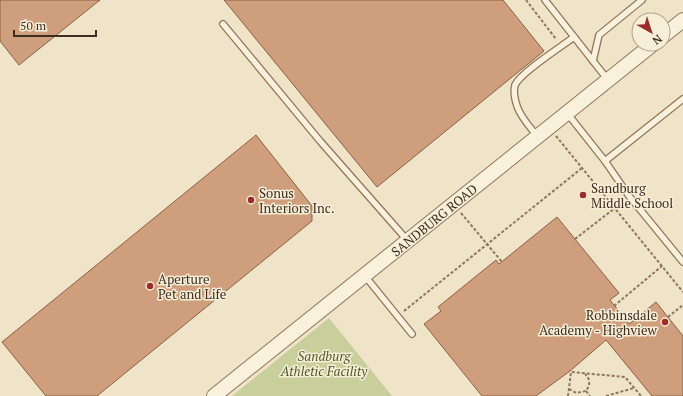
<svg xmlns="http://www.w3.org/2000/svg" width="683" height="396" viewBox="0 0 683 396" font-family="'PT Serif',serif">
	<style>
		.green { fill: #c9cf9b }
		.building { fill: #cf9f7d; stroke: #8d5f41 }
		.lines { fill: none; stroke-linecap: round; stroke-linejoin: round }
		.service-casing { stroke: #8d765c; stroke-width: 8 }
		.tertiary-casing { stroke: #8d765c; stroke-width: 16 }
		.path { stroke: #8d765c; stroke-width: 2; stroke-dasharray: 3 2; stroke-linecap: butt }
		.service { stroke: #faf1dc; stroke-width: 5.5 }
		.tertiary { stroke: #faf1dc; stroke-width: 14 }
		.poi-dot { fill: #9e2a2b; stroke: #f7eed8; stroke-width: 1.5 }
		.labels { text-anchor: middle; stroke-width: 3; stroke-linejoin: round; paint-order: stroke }
		.poi-label { font-size: 13px; fill: #3d2e20; stroke: #f7eed8; text-anchor: start }
		.street-label { font-size: 13px; fill: #3d2e20; stroke: #f7eed8 }
		.park-label { font-size: 13px; font-style: italic; fill: #4d5a26; stroke: #f7eed8 }
	</style>
	<rect width="100%" height="100%" fill="#f0e4c8"/>
	<path class="green" d="M329,318l63,78h-160z"/>
	<g class="building">
		<path d="M0,0h100l-81,65 -19,-24z"/>
		<path d="M224,0h279l41,51 -167,136z"/>
		<path d="M256,135l56,71v15l-215,175h-51l-44,-54z"/>
		<path d="M557,217l62,76 -9,7 19,24 27,-22 27,34v60h-31l-46,-56 -36,31 -34,25h-54l-58,-72 17,-13 -3,-4 58,-47 3,4z"/>
	</g>
	<g class="lines">
		<defs>
			<g id="service">
				<path d="M545,0l63,80"/>
				<path d="M223,24l97,117 88,100"/>
				<path d="M593,61l6,-26 43,-35"/>
				<path d="M567,113l38,48 24,35 54,66"/>
				<path d="M538,137c-8,-10 -17,-19 -21,-31 -2,-6 -4,-14 -2,-21 6,-13 46,-38 59,-48"/>
				<path d="M605,161l78,-62"/>
				<path d="M365,276l47,58"/>
			</g>
			<g id="tertiary">
				<path d="M663,36l20,-16"/>
				<path d="M214,396l439,-352"/>
			</g>
		</defs>
		<use href="#service" class="service-casing"/>
		<use href="#tertiary" class="tertiary-casing"/>
		<g class="path">
			<path d="M526,0l30,39"/>
			<path d="M556,136l127,156"/>
			<path d="M461,213l41,49"/>
			<path d="M575,239l40,-31"/>
			<path d="M614,306l48,-40"/>
			<path d="M404,311l178,-143"/>
			<path d="M668,317l15,-12"/>
			<path d="M569,389l7,4 10,-2c4,-6 5,-11 -1,-17"/>
			<path d="M586,391l4,5"/>
			<path d="M568,396l3,-24 54,5 16,19"/>
			<path d="M606,396l28,-8"/>
		</g>
		<use href="#service" class="service"/>
		<use href="#tertiary" class="tertiary"/>
	</g>
	<g class="poi-dot">
		<circle cx="583" cy="195" r="4"/>
		<circle cx="251" cy="200" r="4"/>
		<circle cx="150" cy="286" r="4"/>
		<circle cx="665" cy="322" r="4"/>
	</g>
	<g class="labels">
		<g class="poi-label">
			<text x="591" y="193">Sandburg<tspan x="591" dy="15">Middle School</tspan></text>
			<text x="259" y="198">Sonus<tspan x="259" dy="15">Interiors Inc.</tspan></text>
			<text x="158" y="284">Aperture<tspan x="158" dy="15">Pet and Life</tspan></text>
			<text x="657" y="320" text-anchor="end">Robbinsdale<tspan x="657" dy="15">Academy - Highview</tspan></text>
		</g>
		<g class="street-label">
			<text transform="translate(434 220) rotate(-39)" y="5">SANDBURG ROAD</text>
		</g>
		<g class="park-label">
			<text x="324" y="361">Sandburg<tspan x="324" dy="15">Athletic Facility</tspan></text>
		</g>
	</g>
	<g transform="translate(651 32) rotate(141)"><circle r="19" fill="#f7eed8" stroke="#ada18e"/>
	<path d="M0-3L7 15L0 10L-7 15Z" fill="#9e2a2b"/>
	<text y="-6" font-size="11" font-weight="bold" text-anchor="middle" fill="#3d2e20">N</text>
	</g>
	<path d="M14 30v6h82v-6" fill="none" stroke="#3d2e20" stroke-width="2"/>
	<text x="20" y="30" font-size="12" fill="#3d2e20" stroke="#f7eed8" stroke-width="3" paint-order="stroke">50 m</text>
</svg>
